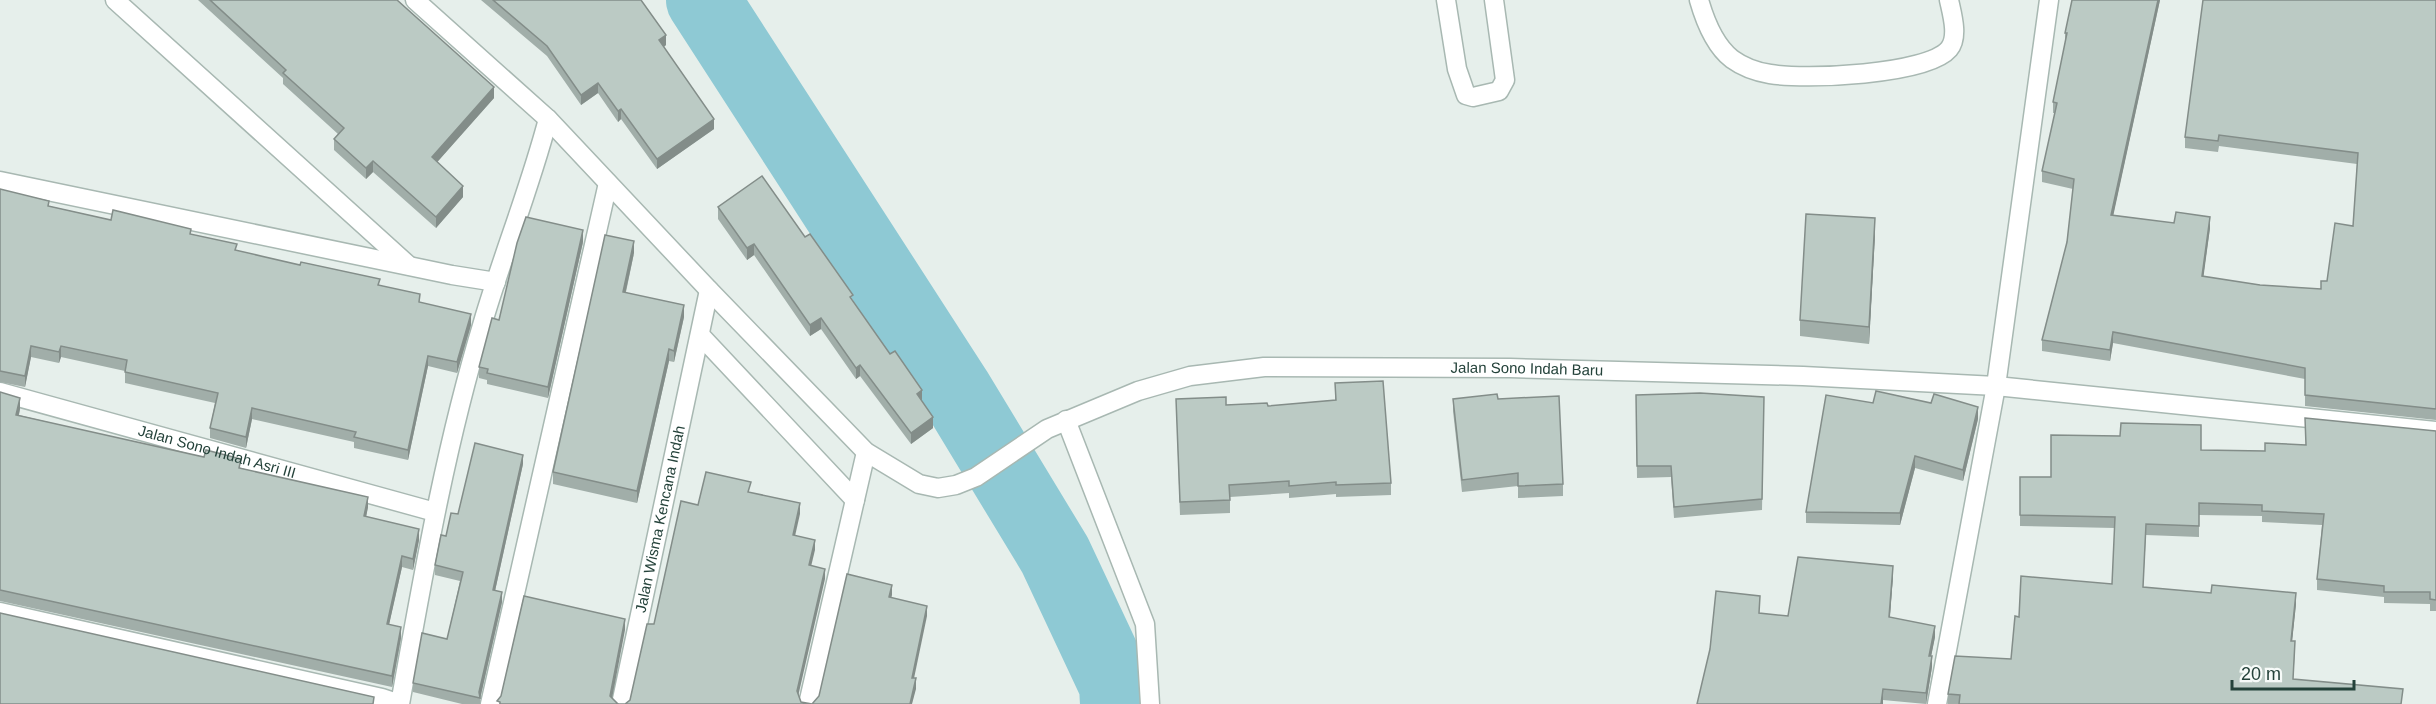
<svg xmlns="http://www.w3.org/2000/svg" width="2436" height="704" viewBox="0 0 2436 704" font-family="Arial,sans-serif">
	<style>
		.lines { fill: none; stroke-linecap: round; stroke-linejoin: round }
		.river { stroke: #8ec9d4; stroke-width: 74 }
		.minor-casing { stroke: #a8b8b2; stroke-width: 21 }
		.minor { stroke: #fff; stroke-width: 18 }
		.wall { fill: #a1aea9 }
		.shaded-wall { fill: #838d89 }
		.building { fill: #bbcac4; stroke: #838d89; stroke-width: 1.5 }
		.labels { text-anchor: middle; stroke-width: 6; stroke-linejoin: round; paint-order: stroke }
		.street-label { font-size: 15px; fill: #24423a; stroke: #f7fbf9 }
	</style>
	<rect width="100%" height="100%" fill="#e6efeb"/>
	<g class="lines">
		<path class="river" d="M703,0l252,390 100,165 61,130 1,19"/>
		<defs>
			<g id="minor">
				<path d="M115,0l292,264"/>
				<path id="s1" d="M415,0l133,119 161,171 157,162 53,32 19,4 18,-3 20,-8 71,-48 91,-38 52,-15 74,-9 246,1 293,8 193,10 440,45"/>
				<path d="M1446,0l11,69 9,26 7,2 26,-6 6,-11 -11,-80"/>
				<path d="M1699,0c6,21 15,45 33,59 11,8 25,13 38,15 34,6 157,1 179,-25 10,-12 3,-35 0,-49"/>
				<path d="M0,181l452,94 44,7"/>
				<path d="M700,335l155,165"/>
				<path id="s2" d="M0,392l435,120"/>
				<path d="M1066,420l79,204 5,80"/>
				<path d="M0,612l382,86 18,6c23,-128 45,-257 83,-382 20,-68 47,-134 65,-203"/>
				<path d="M490,704l118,-521"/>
				<path id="s3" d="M621,704l88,-414"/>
				<path d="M808,704l58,-252"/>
				<path d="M1937,704l59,-318 53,-386"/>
			</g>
		</defs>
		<use href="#minor" class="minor-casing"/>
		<use href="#minor" class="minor"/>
	</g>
	<g class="wall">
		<path d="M198,0h199l97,98 -57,64 26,35 -27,31 -63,-56 -7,7 -32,-29v-11l4,-5 -55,-50v-6z"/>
		<path d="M481,0h160l25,45 -2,2 50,82 -57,40 -36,-50 -3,3 -20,-29 -17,12 -34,-49z"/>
		<path d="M2072,0h88l-47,215 97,13 -7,49 57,8 61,4 6,-8 26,-55 4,-62 -138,-18 -1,6 -33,-4v-11l251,-137v420l-131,-14v-27l-192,-36 -3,18 -68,-10v-11l25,-98 6,-53 -31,-7v-11l13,-58h-2v-11l12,-59v-10z"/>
		<path d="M0,189l49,17 62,14 80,14 46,17 143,34 91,40 -14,48 -29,-7 -20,94 -54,-12v-6l-102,-23 -6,29 -36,-10v-10l5,-25 -90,-20v-12l-64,-14 -2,6 -28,-6 -6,30 -25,-5z"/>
		<path d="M718,207l87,30 48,64 69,100 11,27 -22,16 -51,-68 -4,3 -35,-50 -11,7 -56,-81 -7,5 -29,-41z"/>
		<path d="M1875,235l-6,109 -69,-8v-16z"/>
		<path d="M583,242l-35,156 -61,-14v-4l-8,-2v-11l20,-47z"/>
		<path d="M634,253l-8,39 58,25 -10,45 -5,-1 -32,142 -84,-19v-12z"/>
		<path d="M1335,383l56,100v12l-55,2v-3l-47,4v-5l-59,4v16l-50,2 -4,-116 50,6 42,1 67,-6z"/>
		<path d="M0,392l20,17 -1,6 222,53 127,39 -2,10 53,23 -6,30 -11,-3 -13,57 12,14 -9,49 -392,-86z"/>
		<path d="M1636,395l128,2 -2,113 -88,8 -3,-41 -34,1z"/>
		<path d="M1453,399h45l65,85v12l-45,2v-12l-56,6 -9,-81z"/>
		<path d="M1978,419l-15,62 -48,-13 -15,57 -94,-2v-11z"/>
		<path d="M2436,431v180h-6v-7l-46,-1v-6l-67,-7v-11l5,-54 -60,-3v-6l-63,-1v22l-53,-2 -3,52 153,17 -4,37 3,11 -2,27 109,25h-454v-10l63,-35 8,-42 93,-33 3,-56 -95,-2v-49h31l150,-27 64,1 41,-6z"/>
		<path d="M523,464l-28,127 7,11 -22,97v5h-18l-49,-12v-9l34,-44 13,-58 -25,-6v-10l11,-29 12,-22z"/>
		<path d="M1893,576l-3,41 45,20 -4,19 1,11 -6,37 -43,-4 -124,-87 29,3z"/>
	</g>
	<g class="shaded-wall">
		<path d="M2158,0h2l-49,226v-11z"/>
		<path d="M666,35v10l-7,5v-10z"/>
		<path d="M598,83v10l-17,12v-10z"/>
		<path d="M494,87v11l-62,70v-11z"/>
		<path d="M621,109v10l-3,3v-11z"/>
		<path d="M714,119v10l-57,40v-10z"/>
		<path d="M373,161v11l-7,7v-11z"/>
		<path d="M463,186v11l-27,31v-11z"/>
		<path d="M2210,217v11l-8,60v-12z"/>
		<path d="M1875,218v17l-6,109v-17z"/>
		<path d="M583,230v12l-35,156v-11z"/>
		<path d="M634,241v12l-11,51v-12z"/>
		<path d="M754,244v11l-7,5v-12z"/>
		<path d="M684,305v12l-10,45v-11z"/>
		<path d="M471,314v11l-14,48v-11z"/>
		<path d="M821,318v11l-11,7v-11z"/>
		<path d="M2113,332v11l-3,18v-11z"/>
		<path d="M31,346v11l-6,30v-11z"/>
		<path d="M61,346v11l-2,6v-11z"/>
		<path d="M669,349v12l-32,142v-12z"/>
		<path d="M428,356v10l-20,94v-10z"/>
		<path d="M860,365v11l-4,3v-11z"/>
		<path d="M922,390v12l-5,-8z"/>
		<path d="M20,398v11l-4,17v-11z"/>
		<path d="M1978,407v12l-15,62v-11z"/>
		<path d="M252,408v11l-6,29v-11z"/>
		<path d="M933,417v11l-22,16v-11z"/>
		<path d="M523,455v9l-30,136v-10z"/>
		<path d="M1915,456v12l-15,57v-12z"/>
		<path d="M368,497v10l-4,20v-11z"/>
		<path d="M800,503v11l-7,31v-10z"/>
		<path d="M419,529v11l-6,30v-11z"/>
		<path d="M815,540v10l-6,25v-10z"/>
		<path d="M402,556v11l-15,67v-10z"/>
		<path d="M1893,566v10l-4,52v-11z"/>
		<path d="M825,569v10l-28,122v-10z"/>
		<path d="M892,585v10l-3,12v-10z"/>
		<path d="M502,592v10l-22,97 -1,-7z"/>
		<path d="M2296,593v11l-5,48v-11z"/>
		<path d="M927,606v10l-15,72v-10z"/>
		<path d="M625,619v11l-14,74 -1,-8z"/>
		<path d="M1935,626v11l-6,30v-11z"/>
		<path d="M401,627v11l-9,49v-11z"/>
		<path d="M1932,656v11l-6,37v-11z"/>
		<path d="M916,678v11l-4,15h-2z"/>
		<path d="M1883,689v15h-2z"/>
	</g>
	<g class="building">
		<path d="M210,0h187l97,87 -62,70 31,29 -27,31 -63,-56 -7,7 -32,-29 10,-11 -61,-55 3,-3z"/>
		<path d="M493,0h148l25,35 -7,5 55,79 -57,40 -36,-50 -3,2 -20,-28 -17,12 -34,-49z"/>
		<path d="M2072,0h86l-47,215 63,8 2,-11 34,5 -8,59 58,9 61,4v-8h6l8,-58 18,3 5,-73 -139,-18 -1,6 -33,-4 18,-137h233v409l-131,-14v-27l-192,-36 -3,18 -68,-10 25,-98 7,-63 -32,-8 15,-68 -4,-1 14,-69h-2z"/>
		<path d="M762,176l43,61 5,-3 43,61 -3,2 40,57 5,-3 27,39 -5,4 16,23 -22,16 -51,-68 -4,3 -35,-50 -11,7 -56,-81 -7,4 -29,-41z"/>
		<path d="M0,189l49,12 -1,5 63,14 2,-10 78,19 -1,5 47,10 -2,6 65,15 1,-3 79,17 -2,6 42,9 -1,8 52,12 -14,48 -29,-6 -20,94 -54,-13 2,-5 -104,-24 -6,29 -36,-9 8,-35 -93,-21 2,-12 -66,-14 -2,6 -28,-6 -6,30 -25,-5z"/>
		<path d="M1806,214l69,4 -6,109 -69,-7z"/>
		<path d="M526,217l57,13 -35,157 -61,-14 1,-4 -9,-2 13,-49 7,2 18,-77z"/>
		<path d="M605,235l29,6 -11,51 61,13 -10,46 -5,-2 -32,142 -84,-19z"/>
		<path d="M1383,381l8,102 -55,2v-3l-47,4v-5l-60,4 1,15 -50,2 -4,-103 50,-2v8l41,-2 1,3 68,-6 -1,-17z"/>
		<path d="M1876,391l55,12 3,-9 44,13 -15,63 -48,-14 -15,57 -94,-1 20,-117 47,8z"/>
		<path d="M0,392l20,6 -4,17 188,42 2,-7 35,9 -2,9 129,29 -4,19 55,13 -6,30 -11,-3 -15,68 14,3 -9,49 -392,-86z"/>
		<path d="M1700,393l64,4 -2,102 -88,8 -3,-41h-34l-1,-71z"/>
		<path d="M1497,394l1,5 61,-3 4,88 -45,2v-13l-56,7 -9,-81z"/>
		<path d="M2305,418l131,13v169l-6,-1v-7h-46v-6l-67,-7 7,-65 -62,-3v-6l-63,-2v23l-53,-2 -3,63 68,6 1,-8 84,8 -5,48h4l-2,38 110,10 -2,15h-442l1,-9 -12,-1 7,-38 56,3 4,-43 4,1 2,-41 91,8 3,-67 -95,-2v-38h31v-42l69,1 1,-13 80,2v25l64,1v-8l41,2z"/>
		<path d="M475,443l48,12 -30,135 9,2 -23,100 1,6 -67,-15 9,-50 25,6 16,-67 -28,-7 6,-30 5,1 5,-23 7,1z"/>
		<path d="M706,472l45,10 -3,10 52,11 -7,32 22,5 -6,25 16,4 -28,122 4,11 11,2 7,-8 28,-122 45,11 -3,12 38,9 -15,72h4l-6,26h-292h7l5,-4 17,-76h7l27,-123 17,4z"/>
		<path d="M1798,557l95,9 -4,51 46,9 -6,30h3l-6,37 -43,-4 -2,15h-184l13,-55 6,-58 44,5 -1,17 29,3z"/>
		<path d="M524,596l101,23 -15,77 8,8h-118v-2l-3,-1 4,-5z"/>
		<path d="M0,613l374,84 -1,7h-373z"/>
	</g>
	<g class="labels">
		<g class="street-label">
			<text dy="5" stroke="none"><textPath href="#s1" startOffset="1336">Jalan Sono Indah Baru</textPath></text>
			<text dy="5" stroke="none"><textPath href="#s2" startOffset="225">Jalan Sono Indah Asri III</textPath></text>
			<text dy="5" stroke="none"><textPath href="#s3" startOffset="189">Jalan Wisma Kencana Indah</textPath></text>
		</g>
	</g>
	<path d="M2232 680v9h122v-9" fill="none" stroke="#24423a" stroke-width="3"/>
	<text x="2241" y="680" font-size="18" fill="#24423a" stroke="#f7fbf9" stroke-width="4.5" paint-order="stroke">20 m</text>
</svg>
